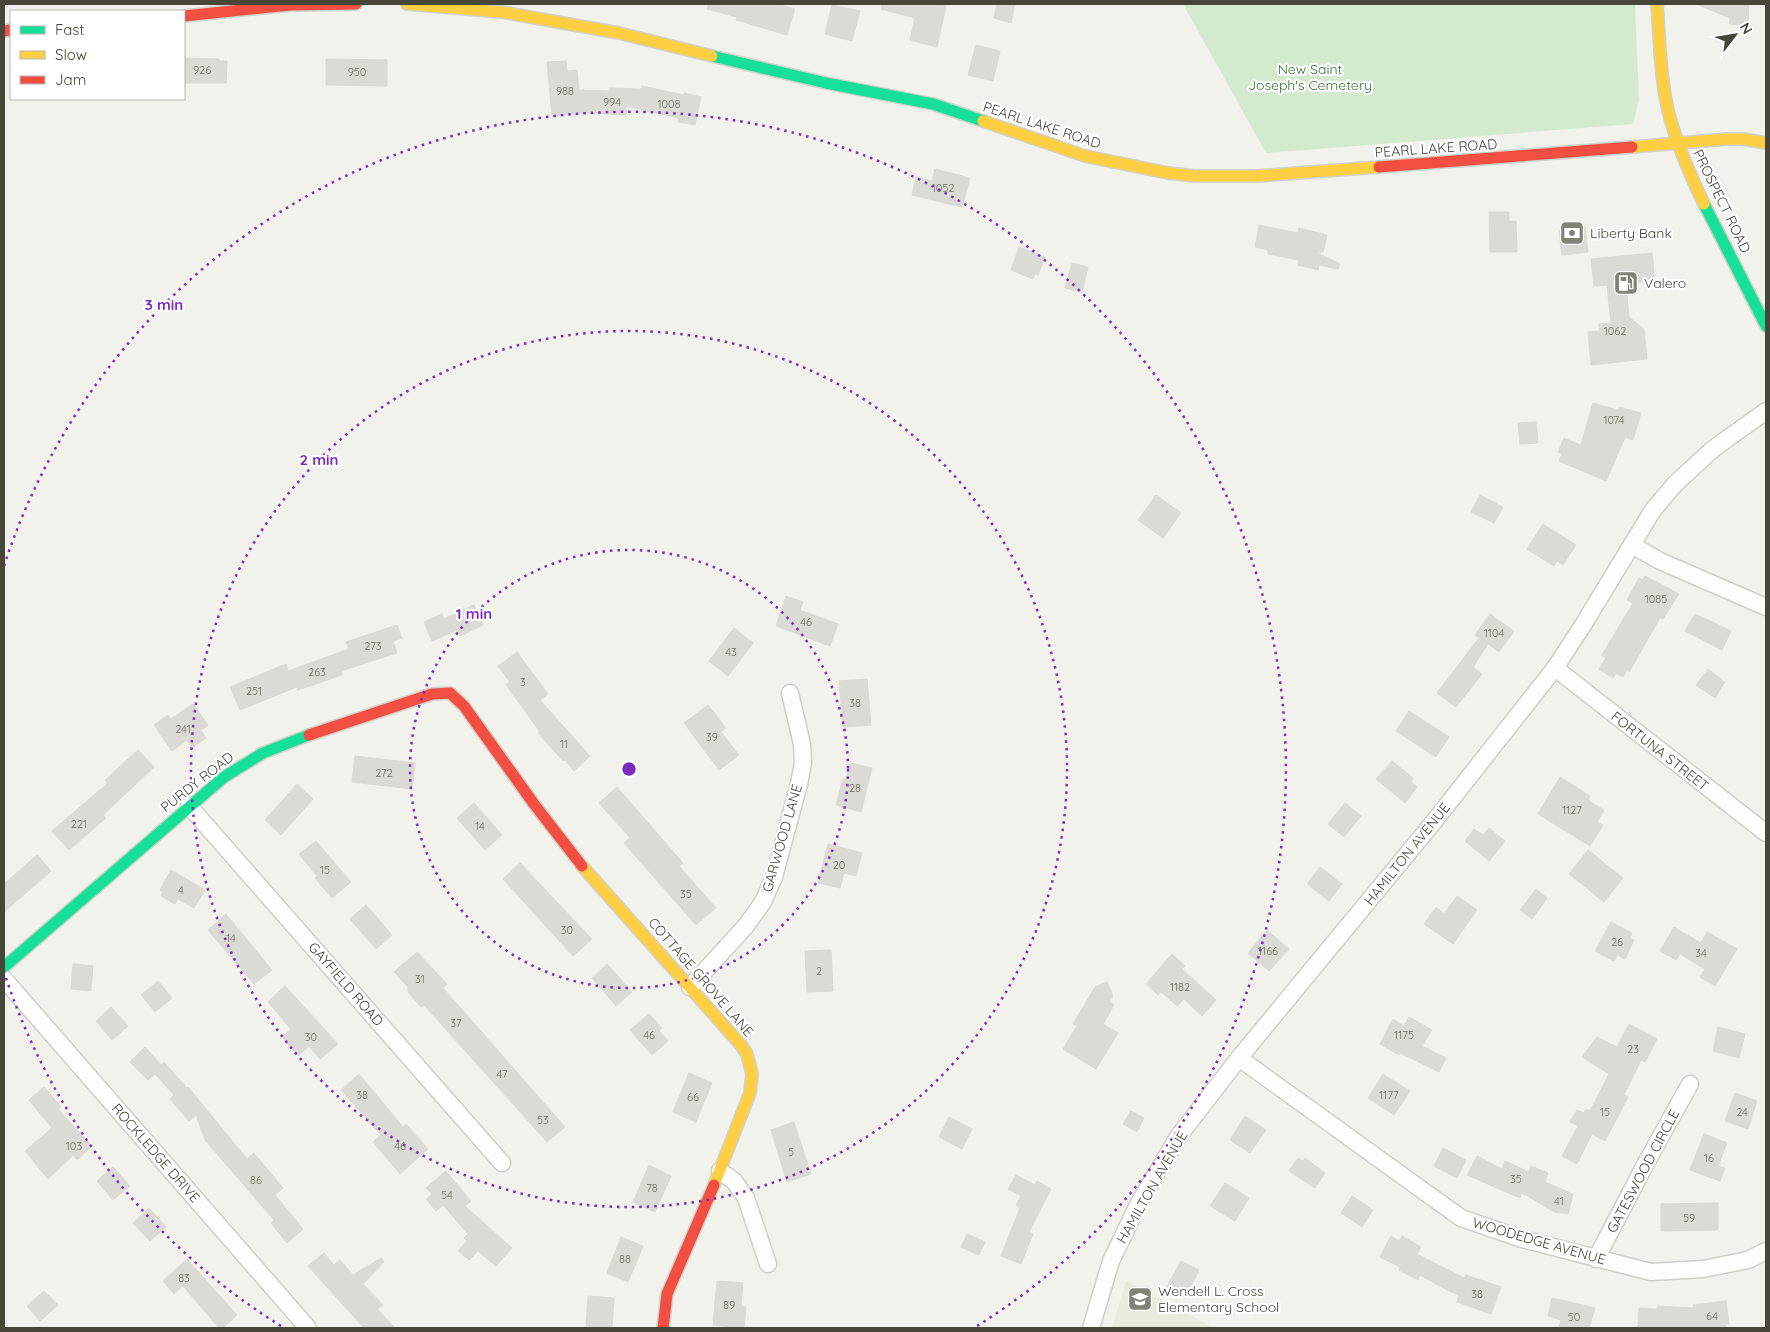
<svg xmlns="http://www.w3.org/2000/svg" width="1770" height="1332" viewBox="0 0 1770 1332" font-family="Quicksand,sans-serif">
	<style>
		.education { fill: #e9ebdc }
		.green { fill: #d3eace }
		.building { fill: #dadbd4; stroke: #d9dad2 }
		.lines { fill: none; stroke-linecap: round; stroke-linejoin: round }
		.street-casing { stroke: #cfcfca; stroke-width: 19 }
		.fast-casing { stroke: #cfd2c6; stroke-width: 14 }
		.slow-casing { stroke: #cfd2c6; stroke-width: 14 }
		.jam-casing { stroke: #cfd2c6; stroke-width: 14 }
		.street { stroke: #fdfdfc; stroke-width: 16 }
		.fast { stroke: #16e098; stroke-width: 11 }
		.slow { stroke: #ffcf43; stroke-width: 11 }
		.jam { stroke: #f24e42; stroke-width: 11 }
		.ring { fill: none; stroke: #7b2cbf; stroke-width: 2.5; stroke-dasharray: 2.5 5 }
		.labels { text-anchor: middle; stroke-width: 4.5; stroke-linejoin: round; paint-order: stroke }
		.number-label { font-size: 11px; fill: #6c6d60 }
		.park-label { font-size: 14px; fill: #307436; stroke: #fff }
		.street-label { font-size: 14px; fill: #464738; stroke: #fff }
		.poi-label { font-size: 14px; fill: #464738; stroke: #fff; text-anchor: start }
		.centre { fill: #7b2cbf; stroke: #fff; stroke-width: 2.5 }
		.ring-label { font-size: 15px; text-anchor: middle; font-weight: bold; fill: #7b2cbf; stroke: #fff; stroke-width: 4.5; stroke-linejoin: round; paint-order: stroke }
	</style>
	<rect width="100%" height="100%" fill="#f1f2ec"/>
	<path class="education" d="M1126,1281l88,47h-102z"/>
	<path class="green" d="M1183,4h452l4,96 -6,24 -367,29z"/>
	<g class="building">
		<path d="M708,4h68l19,5 -8,26 -51,-15 1,-3 -30,-8z"/>
		<path d="M881,4h57l8,2 -9,41 -27,-7 5,-22 -34,-9z"/>
		<path d="M997,4h18l-4,19 -17,-5z"/>
		<path d="M1696,4h53l-1,21 -19,-1 1,-6z"/>
		<path d="M832,5l28,6 -8,30 -27,-7z"/>
		<path d="M976,45l24,6 -7,30 -25,-6z"/>
		<path d="M184,58l35,1v2h8l-1,22h-42z"/>
		<path d="M326,59l61,1v26l-61,-1z"/>
		<path d="M566,61l1,10 10,-1 2,20 30,1v-3l32,1 1,-3 42,9v-2l17,4 -6,28 -17,-3 1,-4 -53,-12v9l-39,-2 -35,3 -5,-54z"/>
		<path d="M935,169l35,9 -8,29 -50,-12 4,-18 16,4z"/>
		<path d="M1489,212h20v9h7l1,31h-27z"/>
		<path d="M1259,225l39,8 1,-5 28,7 -4,17h-7l24,12 -2,5 -19,-4 -1,5 -20,-5 1,-5 -31,-6v-4l-13,-3z"/>
		<path d="M1585,227l3,25 -26,3 -3,-24z"/>
		<path d="M1019,247l26,10 -7,18 -3,-1 -2,5 -22,-9z"/>
		<path d="M1652,253l3,28 -29,3 3,33 15,12 3,30 -56,6 -3,-33 12,-1 -1,-7 12,-1 -4,-38 -13,1 -3,-27z"/>
		<path d="M1072,263l16,4 -6,25 -17,-4z"/>
		<path d="M1593,403l25,7 1,-3 22,6 -8,27 -8,-3 -19,44 -47,-20 3,-7 -4,-2 6,-14 17,7z"/>
		<path d="M1536,422l2,21 -18,1 -2,-21z"/>
		<path d="M1156,495l25,18 -18,25 -25,-18z"/>
		<path d="M1480,495l23,12 -9,16 -23,-11z"/>
		<path d="M1543,524l33,21 -13,20 -6,-4 -3,5 -27,-17z"/>
		<path d="M1645,576l34,18 -16,25 -3,-1 -31,54 -2,-2 -4,7 -7,-4 -3,5 -14,-9 7,-11 -4,-3 31,-52 -6,-3 12,-22 4,2z"/>
		<path d="M786,596l17,6 -3,8 38,14 -8,22 -54,-20z"/>
		<path d="M474,605l9,20 -23,11 -3,-6 -25,11 -8,-19 18,-8 2,5z"/>
		<path d="M1490,614l24,17 -15,21 -11,-8 -15,23 9,7 -26,33 -19,-14 42,-55 -4,-3z"/>
		<path d="M1695,614l36,17 -9,19 -37,-19z"/>
		<path d="M397,625l5,13 -9,3 4,12 -56,18 1,4 -44,15 -1,-3 -57,23 -10,-23 56,-23 2,7 61,-22 -3,-7z"/>
		<path d="M734,628l19,15 -25,33 -19,-15z"/>
		<path d="M517,652l31,42 -8,6 50,56 -16,15 -9,-11 -2,1 -25,-28 2,-1 -34,-47 4,-3 -12,-16z"/>
		<path d="M1708,669l17,13 -10,16 -19,-13z"/>
		<path d="M867,679l4,46 -28,2 -4,-46z"/>
		<path d="M193,704l15,21 -7,5 5,8 -14,10 -5,-8 -15,11 -18,-26 14,-10 3,4z"/>
		<path d="M708,705l18,23 -5,4 18,23 -20,15 -35,-47z"/>
		<path d="M1409,711l40,26 -13,20 -40,-26z"/>
		<path d="M138,750l16,17 -51,48 3,3 -37,32 -17,-19 56,-48 -3,-3z"/>
		<path d="M355,756l60,7 -3,26 -60,-7z"/>
		<path d="M1392,761l21,17 -2,4 6,5 -12,16 -29,-24z"/>
		<path d="M850,763l22,5 -11,44 -25,-7 7,-26 3,1z"/>
		<path d="M1560,777l30,19 -2,4 16,10 -7,12 6,3 -13,21 -52,-32z"/>
		<path d="M297,784l16,15 -32,36 -16,-15z"/>
		<path d="M617,787l66,76 -4,3 37,42 -20,17 -72,-82 6,-5 -31,-35z"/>
		<path d="M474,803l28,32 -17,15 -28,-32z"/>
		<path d="M1345,803l16,13 -17,21 -16,-13z"/>
		<path d="M1489,828l16,13 -16,20 -24,-20 9,-12 9,6z"/>
		<path d="M316,841l35,41 -19,16 -17,-20 2,-2 -18,-22z"/>
		<path d="M828,844l34,9 -6,23 -12,-3 -4,15 -22,-5z"/>
		<path d="M1588,850l35,28 -19,24 -35,-28z"/>
		<path d="M37,855l14,16 -47,41v-28z"/>
		<path d="M520,863l72,76 -19,17 -70,-77z"/>
		<path d="M1320,867l22,17 -13,17 -22,-17z"/>
		<path d="M171,870l34,20 -11,18 -16,-9 -3,5 -14,-8 2,-4 -3,-2z"/>
		<path d="M1536,889l11,9 -15,21 -12,-9z"/>
		<path d="M1457,896l20,14 -24,34 -29,-20 12,-17 8,7z"/>
		<path d="M366,905l26,30 -16,14 -26,-30z"/>
		<path d="M226,914l46,56 -18,14 -46,-54z"/>
		<path d="M1611,922l21,11 -2,5 4,2 -9,19 -8,-4 -3,6 -19,-10z"/>
		<path d="M1674,927l27,16 6,-11 30,17 -22,37 -15,-9 5,-8 -25,-15 -4,6 -16,-9z"/>
		<path d="M1267,930l22,19 -20,22 -21,-18z"/>
		<path d="M831,950l2,41 -26,1 -2,-41z"/>
		<path d="M417,952l30,32 -4,4 122,139 -18,15 -123,-137 -3,2 -13,-15v-5l-14,-15z"/>
		<path d="M1172,954l13,12 -3,3 34,31 -14,16 -18,-17 -7,7 -16,-14 -3,3 -12,-11z"/>
		<path d="M73,964l20,2 -2,25 -20,-2z"/>
		<path d="M607,964l25,28 -16,14 -24,-28z"/>
		<path d="M158,981l14,17 -17,14 -14,-17z"/>
		<path d="M1107,982l6,14 -4,6 5,3 -11,19 15,9 -22,36 -33,-20 14,-23 -4,-2 22,-37z"/>
		<path d="M285,986l53,58 -18,15 -11,-13 -11,10 -16,-19 9,-8 -23,-27z"/>
		<path d="M111,1007l17,19 -16,14 -16,-19z"/>
		<path d="M649,1014l13,14 -3,3 9,10 -16,14 -22,-25z"/>
		<path d="M1409,1017l23,13 -10,16 24,12 -7,14 -39,-19 -1,2 -19,-11 13,-25 11,7z"/>
		<path d="M1629,1024l28,15 -12,23 -4,-2 -17,35 4,2 -23,44 -13,-7 -15,30 -15,-8 16,-30 -8,-4 7,-12 7,3 2,-4 4,2 19,-37 -27,-17 15,-20 20,10z"/>
		<path d="M1718,1027l27,7 -6,24 -26,-7z"/>
		<path d="M145,1047l16,18 3,-3 23,26 1,-1 59,72 7,-6 29,35 -8,7 28,34 -16,14 -16,-20 3,-3 -69,-80 -9,-25 -7,6 -19,-22 4,-4 -19,-21 -7,6 -18,-18z"/>
		<path d="M689,1073l23,10 -16,39 -23,-10z"/>
		<path d="M359,1074l44,53 3,-3 22,25 -28,25 -27,-32 8,-7 -40,-45z"/>
		<path d="M1383,1074l27,17 -16,24 -26,-17z"/>
		<path d="M44,1087l17,20 -3,2 34,37 -15,14 -4,-5 -25,24 -23,-28 27,-23 -23,-28z"/>
		<path d="M1735,1093l22,8 -9,28 -23,-8z"/>
		<path d="M1131,1111l13,7 -7,14 -14,-8z"/>
		<path d="M1245,1116l21,14 -16,23 -20,-13z"/>
		<path d="M949,1117l23,12 -10,20 -23,-12z"/>
		<path d="M794,1122l17,52 -24,8 -16,-52z"/>
		<path d="M1704,1134l23,9 -9,23 7,2 -5,13 -30,-11z"/>
		<path d="M1443,1148l23,12 -9,18 -23,-12z"/>
		<path d="M1477,1156l25,13 3,-8 24,11 2,-6 17,7 -3,9 28,12 -5,20 -13,-2 -33,-19 -2,5 -53,-23z"/>
		<path d="M1298,1158l5,3 2,-3 20,15 -10,15 -26,-17z"/>
		<path d="M649,1165l22,11 -16,36 -22,-10z"/>
		<path d="M113,1167l17,19 -17,14 -16,-19z"/>
		<path d="M446,1171l25,30 -6,5 47,42 -16,18 -18,-15 -9,9 -11,-9 9,-10 -3,-3 4,-4 -25,-29 -7,6 -10,-12 6,-5 -6,-6z"/>
		<path d="M1016,1175l19,10 2,-4 14,8 -22,43 4,2 -12,30 -20,-8 19,-48 -4,-3 5,-9 -13,-7z"/>
		<path d="M1225,1183l24,15 -14,23 -25,-15z"/>
		<path d="M1352,1196l21,14 -11,17 -21,-14z"/>
		<path d="M1718,1203v27l-57,1v-27z"/>
		<path d="M149,1208l17,19 -16,14 -17,-18z"/>
		<path d="M967,1234l18,8 -6,13 -18,-8z"/>
		<path d="M1391,1236l8,5 3,-5 19,11 -4,7 47,24 2,-3 35,12 -10,27 -34,-12 2,-7 -8,-3 -31,-17 -2,5 -19,-10 1,-3 -20,-10z"/>
		<path d="M621,1237l22,9 -15,36 -21,-9z"/>
		<path d="M324,1253l10,12 6,-5 13,15 28,-17 3,4 -21,22 20,21 -6,4 18,19h-31l-56,-62z"/>
		<path d="M187,1259l50,56 -14,13h-4l-36,-42 -9,8 -11,-13z"/>
		<path d="M1181,1261l18,9 -14,28 -19,-10z"/>
		<path d="M717,1281l26,2 -2,23 5,1 -2,21 -31,-3z"/>
		<path d="M44,1291l14,14 -18,16 -13,-15z"/>
		<path d="M588,1296l26,2 -2,30h-26z"/>
		<path d="M1552,1298l43,10 -6,20h-30l2,-8 -13,-4z"/>
		<path d="M1726,1301l3,23h-3v4h-88l1,-20 18,1v-3l37,2 -1,-3z"/>
	</g>
	<g class="lines">
		<defs>
			<g id="street">
				<path d="M1632,545l28,16 106,46"/>
				<path d="M1555,668l211,165"/>
				<path d="M189,806l313,357"/>
				<path d="M4,979l304,349"/>
				<path d="M690,987l55,-60 18,-25 11,-25 25,-93 4,-21 -1,-19 -12,-51"/>
				<path d="M1239,1058l222,160 61,21 129,33 52,-3 45,-9 18,-9"/>
				<path d="M720,1171l14,10 12,17 22,66"/>
				<path d="M1596,1259l50,-96 44,-79"/>
				<path d="M1091,1328l20,-67 28,-58 39,-66 61,-79 193,-234 123,-156 28,-43 70,-115 22,-26 38,-35 53,-38"/>
			</g>
			<g id="fast">
				<path d="M712,56l114,27 107,21 50,17"/>
				<path d="M1704,204l62,122"/>
				<path d="M4,967l220,-190 39,-24 46,-18"/>
			</g>
			<g id="slow">
				<path d="M407,4l95,8 117,21 93,23"/>
				<path d="M1657,4c3,38 3,77 13,114 8,29 21,59 34,86"/>
				<path d="M983,121l102,35 83,17 27,3h62l122,-9"/>
				<path d="M1632,147l95,-8h16l23,4"/>
				<path d="M582,866l159,179 6,9 5,20 -2,19 -36,92"/>
			</g>
			<g id="jam">
				<path d="M184,16l106,-11 66,-1"/>
				<path d="M4,31l7,-1"/>
				<path d="M1379,167l253,-20"/>
				<path d="M309,735l123,-41 18,-1 14,13 70,98 48,62"/>
				<path d="M663,1328l4,-34 47,-109"/>
			</g>
		</defs>
		<use href="#street" class="street-casing"/>
		<use href="#fast" class="fast-casing"/>
		<use href="#slow" class="slow-casing"/>
		<use href="#jam" class="jam-casing"/>
		<use href="#street" class="street"/>
		<use href="#fast" class="fast"/>
		<use href="#slow" class="slow"/>
		<use href="#jam" class="jam"/>
	</g>
	<g class="ring">
		<circle cx="629" cy="769" r="219"/>
		<circle cx="629" cy="769" r="438"/>
		<path d="M281 1326A657 657 0 0 1 4 972M4 566A657 657 0 1 1 977 1326"/>
	</g>
	<defs>
		<symbol id="bank-square" viewBox="-11 -11 22 22"><rect x="-9" y="-9" width="18" height="18" rx="4" fill="#828377" stroke="#fff"/><path d="M-6-4H6V4H-6ZM0-2.3a2.3 2.3 0 1 0 0 4.6a2.3 2.3 0 1 0 0-4.6Z" fill="#fff"/></symbol>
		<symbol id="fuel-square" viewBox="-11 -11 22 22"><rect x="-9" y="-9" width="18" height="18" rx="4" fill="#828377" stroke="#fff"/><path d="M-5.5-6h7V0h2V4h1.3V-2.5L3-4.5l.8-.8L6-3V5H2.5V1h-1V6h-7ZM-4.2-4.7v3.2H.2V-4.7Z" fill="#fff"/></symbol>
		<symbol id="school-square" viewBox="-11 -11 22 22"><rect x="-9" y="-9" width="18" height="18" rx="4" fill="#828377" stroke="#fff"/><path d="M0-5L7-2L0 1L-7-2ZM-4 1L0 2.5L4 1V4Q0 6-4 4Z" fill="#fff"/></symbol>
	</defs>
	<g fill-rule="evenodd">
		<use href="#bank-square" x="1558" y="219" width="28" height="28"/>
		<use href="#fuel-square" x="1612" y="269" width="28" height="28"/>
		<use href="#school-square" x="1126" y="1285" width="28" height="28"/>
	</g>
	<g class="labels">
		<g class="number-label">
			<text x="202" y="74">926</text>
			<text x="357" y="76">950</text>
			<text x="565" y="95">988</text>
			<text x="612" y="106">994</text>
			<text x="669" y="108">1008</text>
			<text x="943" y="192">1052</text>
			<text x="1615" y="335">1062</text>
			<text x="1614" y="424">1074</text>
			<text x="1656" y="603">1085</text>
			<text x="806" y="626">46</text>
			<text x="1494" y="637">1104</text>
			<text x="373" y="650">273</text>
			<text x="731" y="656">43</text>
			<text x="317" y="676">263</text>
			<text x="523" y="686">3</text>
			<text x="254" y="695">251</text>
			<text x="855" y="707">38</text>
			<text x="183" y="733">241</text>
			<text x="712" y="741">39</text>
			<text x="564" y="748">11</text>
			<text x="384" y="777">272</text>
			<text x="855" y="792">28</text>
			<text x="1572" y="814">1127</text>
			<text x="79" y="828">221</text>
			<text x="480" y="830">14</text>
			<text x="839" y="869">20</text>
			<text x="325" y="874">15</text>
			<text x="181" y="894">4</text>
			<text x="686" y="898">35</text>
			<text x="567" y="934">30</text>
			<text x="231" y="942">14</text>
			<text x="1617" y="946">26</text>
			<text x="1268" y="955">1166</text>
			<text x="1701" y="957">34</text>
			<text x="819" y="975">2</text>
			<text x="420" y="983">31</text>
			<text x="1180" y="991">1182</text>
			<text x="456" y="1027">37</text>
			<text x="649" y="1039">46</text>
			<text x="1404" y="1039">1175</text>
			<text x="311" y="1041">30</text>
			<text x="1633" y="1053">23</text>
			<text x="502" y="1078">47</text>
			<text x="362" y="1099">38</text>
			<text x="1389" y="1099">1177</text>
			<text x="693" y="1101">66</text>
			<text x="1605" y="1116">15</text>
			<text x="1742" y="1116">24</text>
			<text x="543" y="1124">53</text>
			<text x="74" y="1150">103</text>
			<text x="400" y="1150">46</text>
			<text x="791" y="1156">5</text>
			<text x="1709" y="1162">16</text>
			<text x="1516" y="1183">35</text>
			<text x="256" y="1184">86</text>
			<text x="652" y="1192">78</text>
			<text x="447" y="1199">54</text>
			<text x="1559" y="1205">41</text>
			<text x="1689" y="1222">59</text>
			<text x="625" y="1263">88</text>
			<text x="184" y="1282">83</text>
			<text x="1477" y="1298">38</text>
			<text x="729" y="1309">89</text>
			<text x="1712" y="1320">64</text>
			<text x="1574" y="1321">50</text>
		</g>
		<g class="park-label">
			<text x="1310" y="74">New Saint<tspan x="1310" dy="16">Joseph's Cemetery</tspan></text>
		</g>
		<g class="street-label">
			<text transform="translate(1042 125) rotate(18)" y="5">PEARL LAKE ROAD</text>
			<text transform="translate(1436 148) rotate(-4)" y="5">PEARL LAKE ROAD</text>
			<text transform="translate(1722 201) rotate(64)" y="5">PROSPECT ROAD</text>
			<text transform="translate(1660 751) rotate(38)" y="5">FORTUNA STREET</text>
			<text transform="translate(197 782) rotate(-38)" y="5">PURDY ROAD</text>
			<text transform="translate(782 838) rotate(-74)" y="5">GARWOOD LANE</text>
			<text transform="translate(1407 854) rotate(-51)" y="5">HAMILTON AVENUE</text>
			<text transform="translate(701 977) rotate(49)" y="5">COTTAGE GROVE LANE</text>
			<text transform="translate(346 984) rotate(49)" y="5">GAYFIELD ROAD</text>
			<text transform="translate(156 1153) rotate(49)" y="5">ROCKLEDGE DRIVE</text>
			<text transform="translate(1643 1171) rotate(-62)" y="5">GATESWOOD CIRCLE</text>
			<text transform="translate(1152 1187) rotate(-60)" y="5">HAMILTON AVENUE</text>
			<text transform="translate(1539 1241) rotate(16)" y="5">WOODEDGE AVENUE</text>
		</g>
		<g class="poi-label">
			<text x="1590" y="238">Liberty Bank</text>
			<text x="1644" y="288">Valero</text>
			<text x="1158" y="1296">Wendell L. Cross<tspan x="1158" dy="16">Elementary School</tspan></text>
		</g>
	</g>
	<circle cx="629" cy="769" r="8" class="centre"/>
	<g class="ring-label">
		<text x="164" y="310">3 min</text>
		<text x="319" y="465">2 min</text>
		<text x="474" y="619">1 min</text>
	</g>
	<rect width="1770" height="1332" fill="none" stroke="#464738" stroke-width="10"/>
	<rect x="10" y="10" width="175" height="90" fill="#ffffff" stroke="#b5b5af"/>
	<rect x="20" y="26" width="25" height="8" fill="#16e098" stroke="#b5b5af"/>
	<text x="55" y="35" font-size="15" fill="#464738">Fast</text>
	<rect x="20" y="51" width="25" height="8" fill="#ffcf43" stroke="#b5b5af"/>
	<text x="55" y="60" font-size="15" fill="#464738">Slow</text>
	<rect x="20" y="76" width="25" height="8" fill="#f24e42" stroke="#b5b5af"/>
	<text x="55" y="85" font-size="15" fill="#464738">Jam</text>
	<g transform="translate(1735 35) rotate(59)" stroke="#ffffff" stroke-width="4" paint-order="stroke">
	<path d="M0-4L9 19L0 12L-9 19Z" fill="#464738"/>
	<text y="-8" font-size="14" font-weight="bold" text-anchor="middle" fill="#464738">N</text>
	</g>
</svg>
